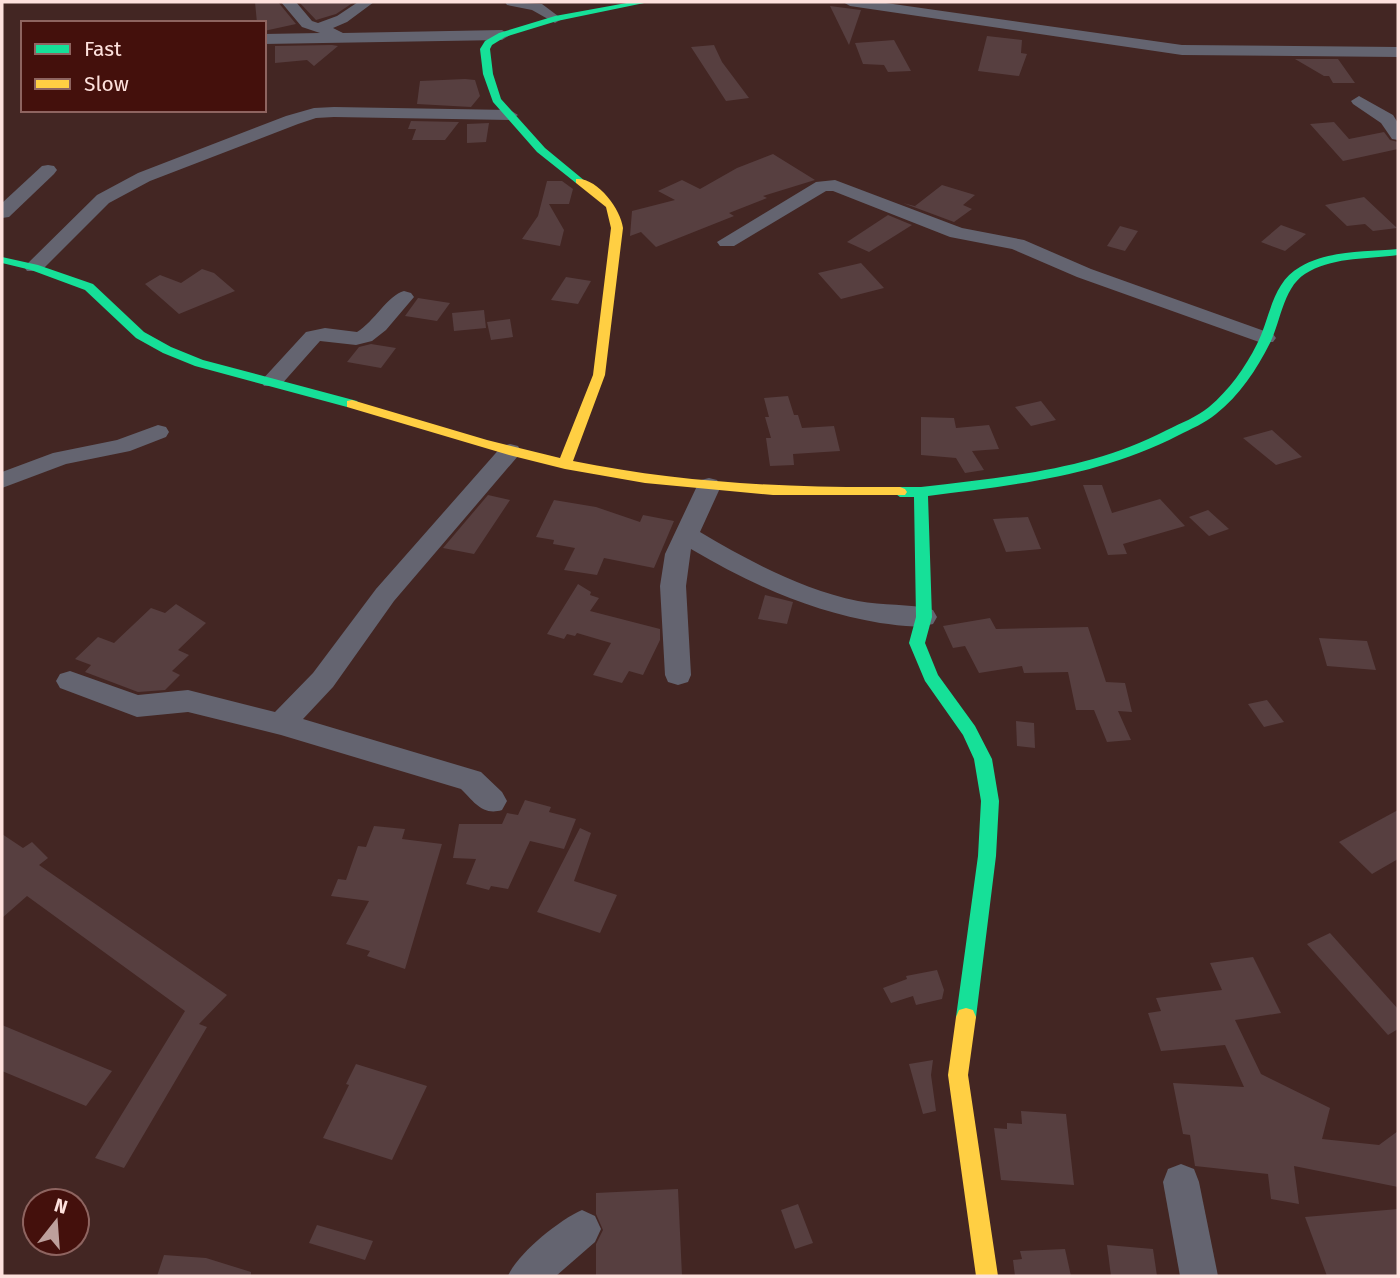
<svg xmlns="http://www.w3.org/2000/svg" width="1400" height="1278" viewBox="0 0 1400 1278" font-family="'Fira Sans',sans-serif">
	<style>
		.building { fill: #573f40 }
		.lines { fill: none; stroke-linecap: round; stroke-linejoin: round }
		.street { fill: #646470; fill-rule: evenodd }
		.fast { fill: #16e098; fill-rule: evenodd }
		.slow { fill: #ffcf43; fill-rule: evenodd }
	</style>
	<rect width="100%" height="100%" fill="#432623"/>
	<g class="building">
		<path d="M255,2h23l18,22 -32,7v-8h-7z"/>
		<path d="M299,2h55l-18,12 -20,6z"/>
		<path d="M830,6l31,4 -12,35z"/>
		<path d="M987,36l35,4 -1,13 6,1 -8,22 -41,-5z"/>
		<path d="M894,40l17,31 -23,1 -4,-7 -21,-1 -8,-21z"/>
		<path d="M332,45l6,1 -24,20 -7,-6 -32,3v-17z"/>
		<path d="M714,45l8,17 27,36 -23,3 -35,-54z"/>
		<path d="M1295,59h43l17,24h-22l-4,-7h-5z"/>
		<path d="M465,79l10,1 5,16 -9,11 -54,-3 3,-23z"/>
		<path d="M411,121l48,1 -14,18h-33l4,-11h-8z"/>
		<path d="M1334,122l15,17 35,-7 6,8 8,2v7l-55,12 -33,-37z"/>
		<path d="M489,123l-3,19 -19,1v-19z"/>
		<path d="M773,154l42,26 -52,16 4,2 -38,15 5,3 -78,31 -15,-15 -11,4 2,-25 43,-11 -17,-9 24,-11 18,9 37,-21z"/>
		<path d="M547,181h15l11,8 -4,15h-20l15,26 -4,16 -38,-7 16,-23z"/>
		<path d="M942,185l33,10 -12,10 9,4 -18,13 -51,-19 15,4 -3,-1z"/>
		<path d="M1364,197l33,31 -24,3 -8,-7 -18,2 -22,-21z"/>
		<path d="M888,215l24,10 -43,27 -22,-10z"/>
		<path d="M1281,225l25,9 -21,17 -24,-9z"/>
		<path d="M1120,226l18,5 -13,20 -18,-5z"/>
		<path d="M861,263l23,25 -43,11 -23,-26z"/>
		<path d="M202,269l12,4 21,18 -56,23 -34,-30 15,-9 21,8z"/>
		<path d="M566,277l25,4 -13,23 -27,-4z"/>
		<path d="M418,298l32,5 -13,18 -32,-5z"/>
		<path d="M484,310l2,18 -32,3 -2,-18z"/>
		<path d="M510,319l3,18 -22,3 -4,-18z"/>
		<path d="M371,344l25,4 -15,20 -34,-6 12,-15z"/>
		<path d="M788,396l6,19h4l4,13 32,-2 6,25 -47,3 1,11 -24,1 -4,-28h5l-6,-21h4l-5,-19z"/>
		<path d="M1041,401l15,19 -25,6 -16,-19z"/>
		<path d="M921,417l33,1 2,10 33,-3 10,24 -27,2 12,19 -19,3 -9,-15 -35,-3z"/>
		<path d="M1272,430l30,27 -26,8 -33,-27z"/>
		<path d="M1083,485h19l10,28 48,-14 25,27 -62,18 4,10 -19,1z"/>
		<path d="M488,495l22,5 -36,54 -31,-6z"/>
		<path d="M554,500l42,7 44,15 3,-7 31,6 -20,47 -50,-10 -7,17 -33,-5 11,-22 -22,-4 1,-4 -18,-3z"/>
		<path d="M1208,510l21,19 -20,7 -20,-19z"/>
		<path d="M1028,517l13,32 -35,3 -13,-33z"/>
		<path d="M578,584l13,8 -1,3 9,3 -9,13 70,18v11l-17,35 -14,-4 -7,12 -29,-8 18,-32 -34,-10 -2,3 -8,-2 -3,5 -17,-5z"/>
		<path d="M765,595l28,7 -6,22 -29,-5z"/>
		<path d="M176,604l30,19 -28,27 11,5 -17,16 8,4 -15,15 -27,2 -53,-20 6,-7 -16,-6 23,-22 16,6 37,-35 14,5z"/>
		<path d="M990,618l6,11 92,-2 18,55 19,1 7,29 -14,-1 13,29 -24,2 -13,-32h-18l-8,-38 -44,1 -2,-7 -43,7 -14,-27 -12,2 -10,-22z"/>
		<path d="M1319,638l48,3 9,29 -49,-4z"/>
		<path d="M1267,700l17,22 -20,5 -16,-23z"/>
		<path d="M1016,721l18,2 1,25 -18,-2z"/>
		<path d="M525,800l26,7 -2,5 27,7 -12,30 -34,-8 -22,48 -17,-3 -2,4 -23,-6 10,-25 -23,-1 6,-34h43l5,-11 11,2z"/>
		<path d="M1398,810v49l-26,15 -33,-32z"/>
		<path d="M374,826l31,3 -3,10 40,5 -37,125 -38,-13 3,-5 -24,-7 23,-43 -38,-5 7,-17 8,1 12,-34 8,1z"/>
		<path d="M580,828l11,5 -17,48 43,14 -17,38 -63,-21z"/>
		<path d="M2,834l21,14 9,-6 16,16 -9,7 188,130 -28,29 8,3 -83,141 -29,-10 90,-147 -158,-115 -25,22z"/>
		<path d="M1330,933l68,76v20l-10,6 -81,-91z"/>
		<path d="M1253,957l28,56 -46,7 26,54 69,34 -8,31 57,6 19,-14v56l-104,-21 5,38 -28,-5 -3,-25 -73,-8 -5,-31 -7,-1 -10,-51 71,4 -19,-42 -64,6 -13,-38 13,-2 -5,-13 66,-8 -12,-27z"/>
		<path d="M937,970l7,20 -2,9 -26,6 -3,-9 -22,7 -8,-15 24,-9 -1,-3z"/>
		<path d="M2,1025l110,46 -26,35 -84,-35z"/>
		<path d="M933,1060l-2,15 5,36 -13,3 -14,-50z"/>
		<path d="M356,1064l71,22 -35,74 -69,-22 26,-53 -3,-1z"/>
		<path d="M1021,1111l45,3 8,71 -73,-5 -7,-52 13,1v-6l15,1z"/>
		<path d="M678,1189l4,87h-86v-32l7,-14 -7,-16v-21z"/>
		<path d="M798,1204l15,39 -18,6 -14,-39z"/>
		<path d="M1398,1209v67h-71l-22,-59z"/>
		<path d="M317,1225l56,16 -8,19 -56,-17z"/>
		<path d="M1107,1245l46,4 4,27h-46z"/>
		<path d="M1065,1249l6,27h-56l-2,-16 9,-1 -2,-8z"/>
		<path d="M164,1255l42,3 45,14v4h-94z"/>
	</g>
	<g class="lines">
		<g class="street">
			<path d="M281,2h15l16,19 6,2 19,-7 21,-14h16l-27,20 -14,6 10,5 159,-3 8,5 -8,5 -238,4v-10l56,-1 -18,-6z"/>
			<path d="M505,2l37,2 20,15 -7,4 -23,-13 -25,-5z"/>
			<path d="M843,2h36l303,43 216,2v10l-216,-2 -332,-49z"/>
			<path d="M1359,96l34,19 5,8v17l-6,-1 -11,-16 -28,-19 -2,-3z"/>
			<path d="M334,107l176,3 8,5 -8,5 -176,-3 -18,1 -18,6 -148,57 -41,22 -68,68h-14l-3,-4 73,-72 41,-22 148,-57 28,-8z"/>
			<path d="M48,165l6,1 3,4 -3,4 -45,43 -7,1v-15l40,-37z"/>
			<path d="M835,180l127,48 62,12 67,29 182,65 3,4 -3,4h-14l-182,-65 -65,-28 -62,-12 -117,-46h-7l-92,55h-14l-3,-4 99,-60z"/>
			<path d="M404,291l7,2 3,4 -28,33 -14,11 -16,4 -36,-4 -40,45h-16l-3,-5 45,-49 19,-4 32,4c17,-10 31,-37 47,-41z"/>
			<path d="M158,425l8,2 3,5 -3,5 -36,14 -64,13 -64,24v-16l51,-19 64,-13z"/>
			<path d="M510,444l8,2 3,5 -3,5 -124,145 -61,86 -30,32 178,53 21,20 5,9 -5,9c-19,6 -28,-8 -41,-21l-180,-54 -93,-23 -51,5 -77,-29 -4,-7 4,-7 10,-3 68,24 50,-5 87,22 38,-39 63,-84 126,-143z"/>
			<path d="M709,478l8,2 4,6 -21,46c49,29 101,57 158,69 25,5 51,2 75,9l4,7 -4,7c-16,5 -36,1 -53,-1 -68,-11 -130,-39 -189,-74l-5,37 5,89 -3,7 -10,3 -10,-3 -3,-7 -5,-89 5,-32 32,-68 4,-6z"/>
			<path d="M1181,1164l13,5 5,13 19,94h-38l-17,-94 5,-13z"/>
			<path d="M582,1210l13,6 6,13 -6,13 -39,34h-48c9,-22 51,-56 74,-66z"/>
		</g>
		<g class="fast">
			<path d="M632,2h17l-92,19 -52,16 -13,8 -2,4 3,25 8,25 44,49 40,33 -9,2 -39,-31 -44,-50 -10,-28 -3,-25 5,-8 14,-8 56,-17z"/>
			<path d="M1398,249v6c-29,4 -62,2 -88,16 -27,13 -28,48 -40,72 -13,26 -31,53 -54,71 -11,9 -25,15 -37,21 -79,41 -164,50 -251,61l4,121 -7,26 13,32 37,51 17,33 7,42 -3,55 -20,161 -3,7 -7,2 -7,-2 -3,-7 22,-161 3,-55 -7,-42 -11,-24 -38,-54 -16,-38 7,-26 -2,-120h-14l-7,-5 7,-5h21c85,-10 169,-17 246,-57 14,-7 30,-13 42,-23 20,-17 36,-39 48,-63 13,-25 15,-62 43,-77 28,-17 66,-15 98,-18z"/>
			<path d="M2,257l36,8 55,19 51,48 27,15 32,13 154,41 2,3 -2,3h-10l-152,-41 -32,-13 -27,-15 -51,-48 -54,-20 -29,-7z"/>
		</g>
		<g class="slow">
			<path d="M576,179c21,-2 45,30 47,49l-18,147 -32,86c108,22 217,27 327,26l5,2 2,3 -2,3h-132l-128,-12 -80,-14 -56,-14 -162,-48v-6l5,-1 135,40 73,18 33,-83 18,-147 -5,-21 -30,-24z"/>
			<path d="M966,1008l7,2 3,7 -8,58 30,201h-22l-28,-201 8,-58 3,-7z"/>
		</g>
	</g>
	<rect width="1400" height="1278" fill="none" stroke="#fee1dd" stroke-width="7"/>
	<rect x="21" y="21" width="245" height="91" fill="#44100c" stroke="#8e6460" stroke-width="2"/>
	<rect x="35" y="44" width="35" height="10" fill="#16e098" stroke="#8e6460" stroke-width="2"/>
	<text x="84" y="56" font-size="21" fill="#fee1dd">Fast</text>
	<rect x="35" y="79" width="35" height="10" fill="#ffcf43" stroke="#8e6460" stroke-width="2"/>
	<text x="84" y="91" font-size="21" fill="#fee1dd">Slow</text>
	<g transform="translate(56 1222) rotate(17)"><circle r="33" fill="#44100c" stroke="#8e6460" stroke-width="2"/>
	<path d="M0-5L12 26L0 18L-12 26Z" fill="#bda09c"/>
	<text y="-10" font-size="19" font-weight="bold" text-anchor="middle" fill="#fee1dd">N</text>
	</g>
</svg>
